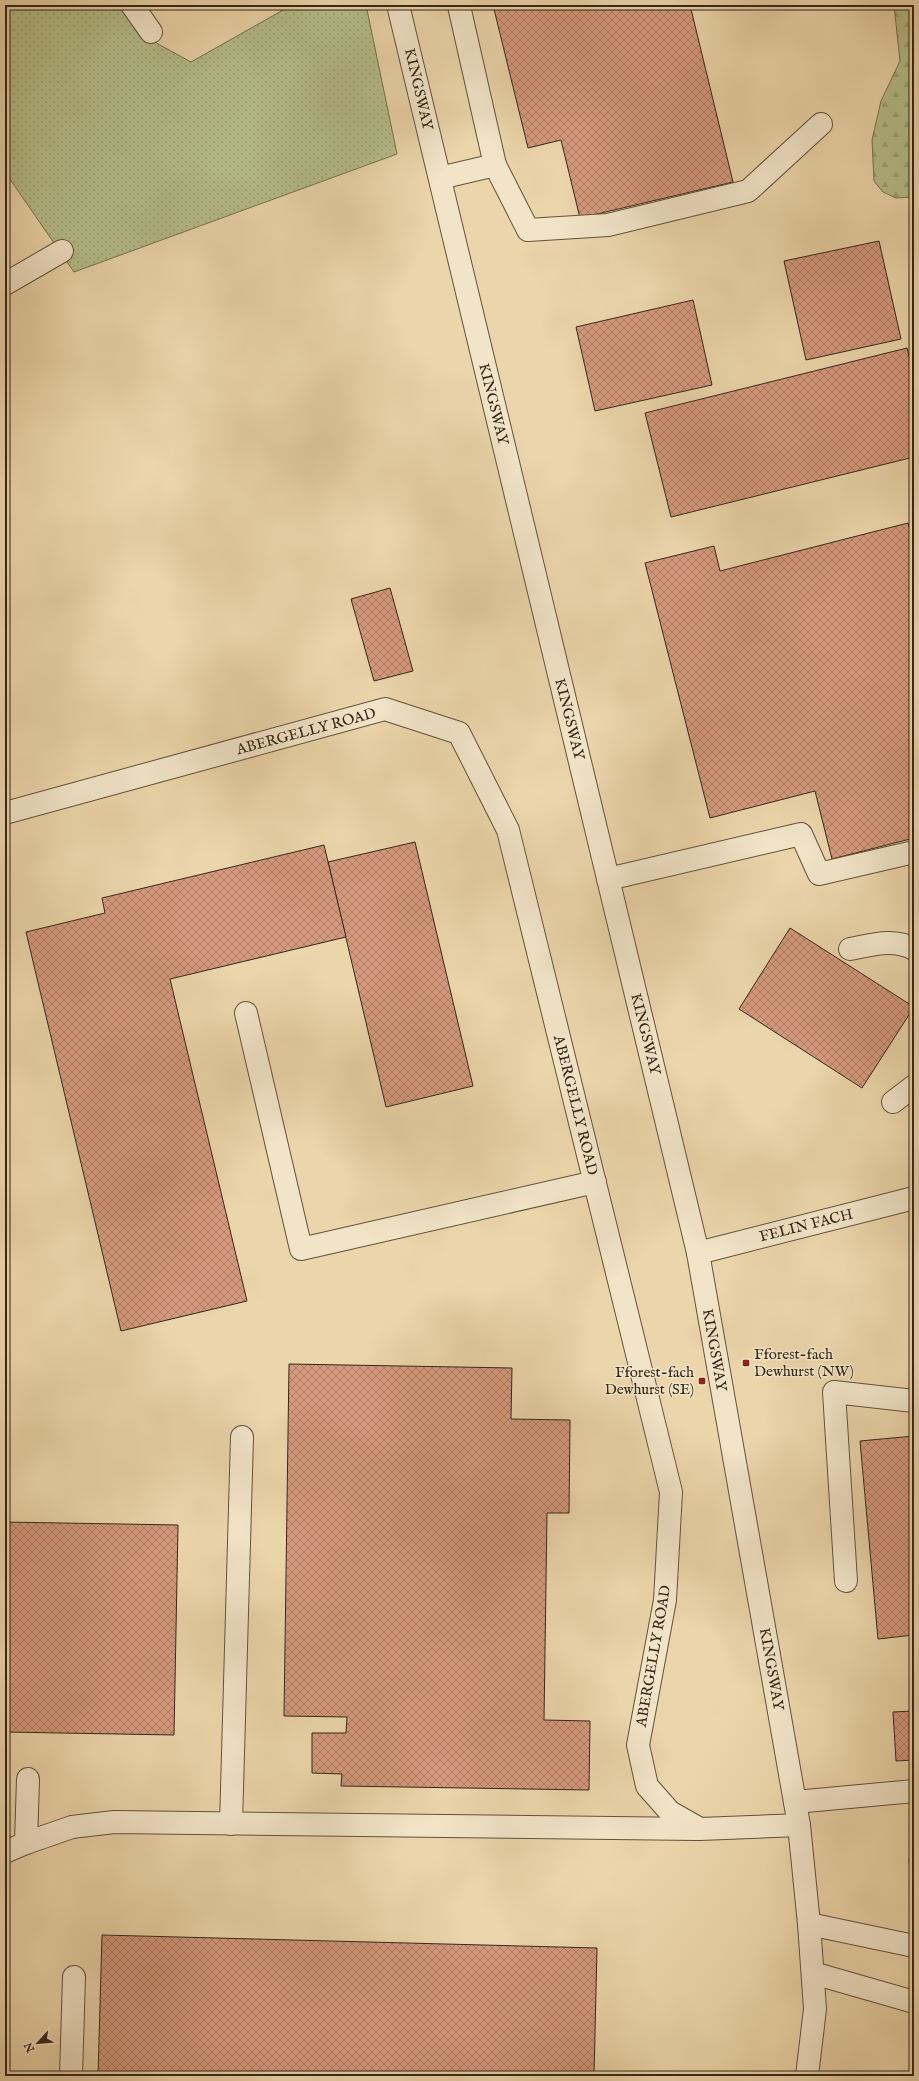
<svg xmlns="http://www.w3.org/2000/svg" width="919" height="2081" viewBox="0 0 919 2081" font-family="'IM FELL English',serif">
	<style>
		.grass { fill: url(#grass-dots); stroke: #747250 }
		.forest { fill: url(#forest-firs); stroke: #747250 }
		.building { fill: url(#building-cross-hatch); stroke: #342717 }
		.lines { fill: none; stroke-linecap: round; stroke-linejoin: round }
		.minor-casing { stroke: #62523c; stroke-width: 24 }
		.minor { stroke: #f2e4c8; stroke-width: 22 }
		.poi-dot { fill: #8f2418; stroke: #f2e4c8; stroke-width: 1.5 }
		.labels { text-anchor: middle; stroke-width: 3; stroke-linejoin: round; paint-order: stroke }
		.street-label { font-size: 15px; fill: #342717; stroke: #f2e4c8 }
		.poi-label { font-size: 15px; fill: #342717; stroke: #f2e4c8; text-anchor: start }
	</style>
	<defs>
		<pattern id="grass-dots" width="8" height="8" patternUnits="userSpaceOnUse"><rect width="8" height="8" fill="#b5be8a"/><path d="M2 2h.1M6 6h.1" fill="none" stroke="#9ca376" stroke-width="1.8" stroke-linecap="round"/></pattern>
		<pattern id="forest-firs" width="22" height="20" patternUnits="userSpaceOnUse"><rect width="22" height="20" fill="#b5be8a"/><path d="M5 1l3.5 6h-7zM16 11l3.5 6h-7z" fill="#9ca376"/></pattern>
		<pattern id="building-cross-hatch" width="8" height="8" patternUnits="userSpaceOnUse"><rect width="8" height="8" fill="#d5997d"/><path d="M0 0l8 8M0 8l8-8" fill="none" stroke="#ae7d65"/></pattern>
	</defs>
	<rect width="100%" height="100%" fill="#ebd5aa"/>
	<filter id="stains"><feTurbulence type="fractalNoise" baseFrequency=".005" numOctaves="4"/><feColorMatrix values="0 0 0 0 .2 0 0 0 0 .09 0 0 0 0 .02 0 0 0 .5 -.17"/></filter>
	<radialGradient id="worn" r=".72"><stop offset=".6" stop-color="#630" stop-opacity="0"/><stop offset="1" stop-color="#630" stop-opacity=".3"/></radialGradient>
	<path class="grass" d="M5,5h121l19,27 13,12 33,18 101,-57h74l31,149 -323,118 -69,-100z"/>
	<path class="forest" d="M894,5h20v192l-18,1 -13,-6 -9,-11 -2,-41 9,-39 19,-40z"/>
	<g class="building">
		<path d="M493,5h197l43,177 -153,36 -19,-78 -33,8z"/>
		<path d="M879,241l22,98 -95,21 -22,-99z"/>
		<path d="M693,300l19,85 -117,26 -19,-84z"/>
		<path d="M907,348l7,28v81l-243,60 -26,-104z"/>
		<path d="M908,523l6,22v293l-82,21 -17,-68 -105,27 -65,-255 69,-17 6,25z"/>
		<path d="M390,588l23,83 -39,10 -23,-82z"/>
		<path d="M415,842l58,244 -87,21 -58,-245z"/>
		<path d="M324,845l22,92 -176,42 77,322 -126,30 -95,-399 79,-19 -3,-15z"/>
		<path d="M790,928l124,79 -52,81 -123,-79z"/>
		<path d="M289,1364l223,4 -1,51 59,1 -1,93h-22l-3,207 46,1 -1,69 -248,-4 1,-12 -30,-1v-40h34l1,-16 -63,-1z"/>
		<path d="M914,1436v199l-36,4 -18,-198z"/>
		<path d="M5,1522l173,3 -4,210 -169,-3z"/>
		<path d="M914,1711v49l-18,1 -3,-49z"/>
		<path d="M914,1858v56l-5,-55z"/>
		<path d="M102,1935l495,13 -3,128h-496z"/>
	</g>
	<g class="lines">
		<defs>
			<g id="minor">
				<path d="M132,5l19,27"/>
				<path d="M398,5l300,1248 101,572 10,99 6,85 -8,67"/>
				<path d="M495,165l33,65 80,-5 140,-34 73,-67"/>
				<path d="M440,178l55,-13 -36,-159"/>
				<path d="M5,284l57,-33"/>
				<path d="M5,813l380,-104 74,24 49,97 163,662 -6,108 -27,145 9,41 23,26 30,17 99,-4"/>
				<path d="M608,879l193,-45 18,40 95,-22"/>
				<path d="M850,949c22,-4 43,-11 64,0"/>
				<path d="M246,1013l55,236 294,-67"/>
				<path d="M893,1102l21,-16"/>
				<path d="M698,1253l216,-55"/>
				<path d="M846,1581l-12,-189 80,9"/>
				<path d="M795,1802l119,-11"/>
				<path d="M231,1824l11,-387"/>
				<path d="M26,1843l2,-64"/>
				<path d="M5,1852l21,-9 46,-16 42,-5 583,7"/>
				<path d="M809,1924l105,22"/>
				<path d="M813,1973l101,29"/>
				<path d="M71,2076l3,-99"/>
			</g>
		</defs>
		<use href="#minor" class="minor-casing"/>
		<use href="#minor" class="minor"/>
	</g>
	<g class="poi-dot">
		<rect x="742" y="1359" width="8" height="8" rx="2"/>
		<rect x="698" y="1377" width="8" height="8" rx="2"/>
	</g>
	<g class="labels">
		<g class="street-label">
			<text transform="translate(419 89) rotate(77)" y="5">KINGSWAY</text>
			<text transform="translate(494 404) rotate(76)" y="5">KINGSWAY</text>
			<text transform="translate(570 719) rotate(76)" y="5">KINGSWAY</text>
			<text transform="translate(306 731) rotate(-15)" y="5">ABERGELLY ROAD</text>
			<text transform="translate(646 1034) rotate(76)" y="5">KINGSWAY</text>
			<text transform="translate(576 1105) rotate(76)" y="5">ABERGELLY ROAD</text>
			<text transform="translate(806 1225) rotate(-14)" y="5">FELIN FACH</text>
			<text transform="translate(715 1350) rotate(80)" y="5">KINGSWAY</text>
			<text transform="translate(653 1656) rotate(-80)" y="5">ABERGELLY ROAD</text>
			<text transform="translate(772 1669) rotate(80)" y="5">KINGSWAY</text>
		</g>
		<g class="poi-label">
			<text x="754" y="1359">Fforest-fach<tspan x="754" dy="17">Dewhurst (NW)</tspan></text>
			<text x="694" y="1377" text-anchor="end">Fforest-fach<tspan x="694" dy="17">Dewhurst (SE)</tspan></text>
		</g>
	</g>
	<rect width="919" height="2081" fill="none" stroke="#ebd5aa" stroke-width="20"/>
	<rect x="6" y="6" width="907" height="2069" fill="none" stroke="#342717" stroke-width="2"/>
	<rect x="10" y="10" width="899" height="2061" fill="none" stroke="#342717"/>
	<g transform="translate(38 2043) rotate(243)" stroke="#f2e4c8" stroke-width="3" paint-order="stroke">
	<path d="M0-3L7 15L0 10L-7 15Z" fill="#342717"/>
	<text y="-6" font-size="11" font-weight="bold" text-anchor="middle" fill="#342717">N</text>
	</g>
	<rect width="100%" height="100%" filter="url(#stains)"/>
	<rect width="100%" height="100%" fill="url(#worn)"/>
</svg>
